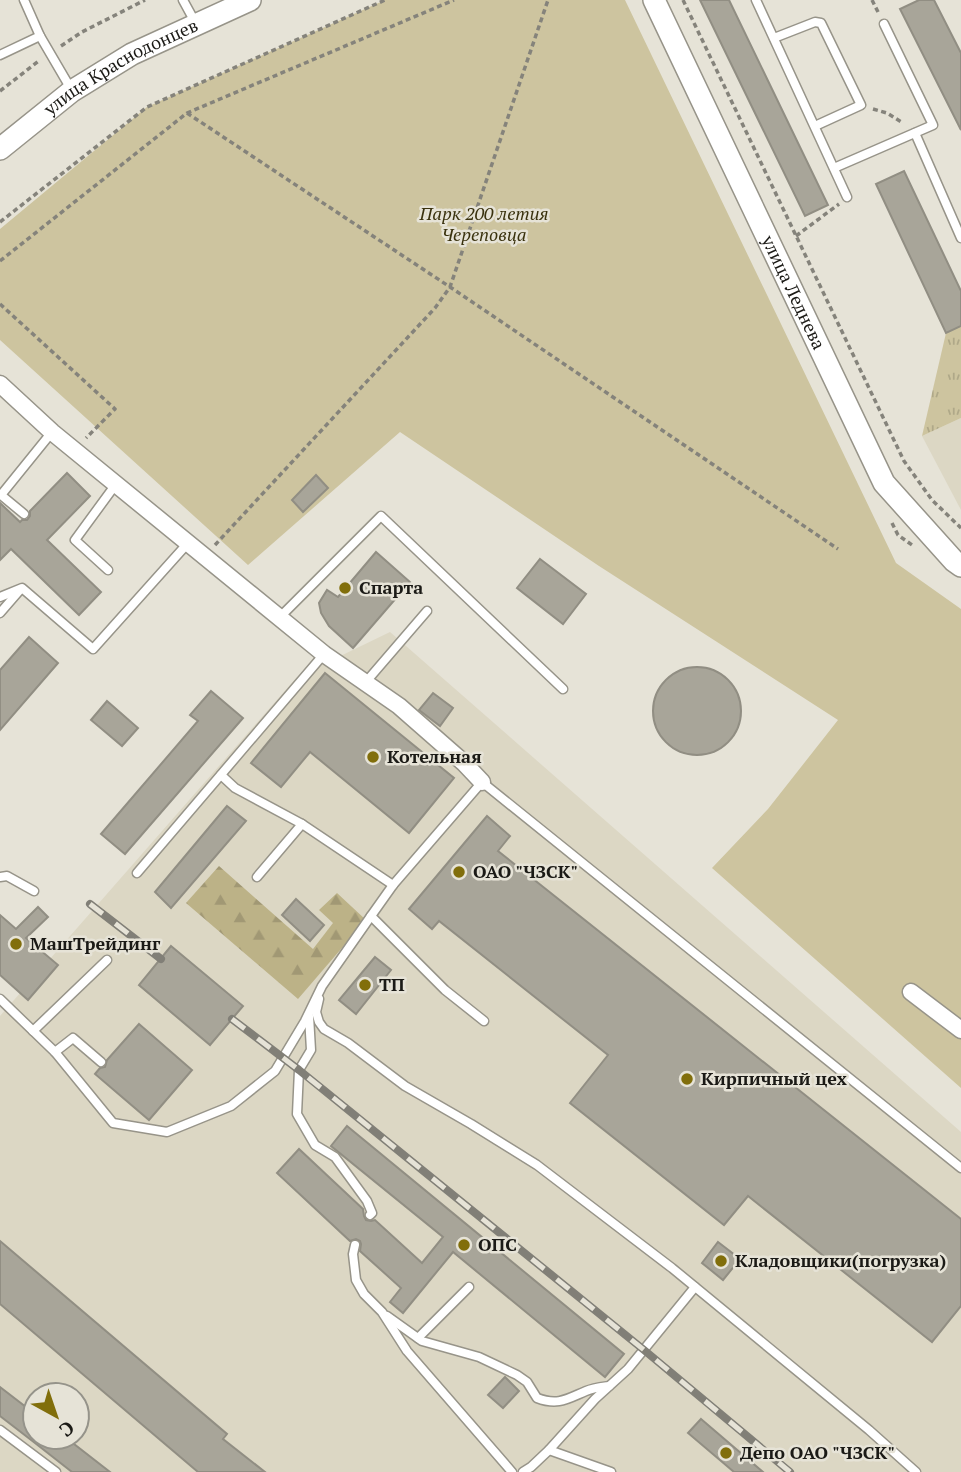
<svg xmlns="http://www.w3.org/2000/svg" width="961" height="1472" viewBox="0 0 961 1472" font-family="'PT Serif',serif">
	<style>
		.built { fill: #dcd7c4; fill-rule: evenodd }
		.grass { fill: url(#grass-tufts) }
		.forest { fill: url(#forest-firs) }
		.park { fill: #cdc49f }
		.building { fill: #a8a599; stroke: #918e83; stroke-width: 2 }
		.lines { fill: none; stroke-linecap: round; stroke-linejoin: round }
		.lane-casing { stroke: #979489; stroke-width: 11 }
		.street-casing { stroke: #979489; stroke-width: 19 }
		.secondary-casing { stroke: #979489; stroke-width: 24 }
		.path { stroke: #85837b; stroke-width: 3.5; stroke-dasharray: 5 3.5; stroke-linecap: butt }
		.lane { stroke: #fff; stroke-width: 8 }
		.street { stroke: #fff; stroke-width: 16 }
		.secondary { stroke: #fff; stroke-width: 21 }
		.rail-casing { stroke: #817f77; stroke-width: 8 }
		.rail { stroke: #e6e3d7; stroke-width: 5; stroke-dasharray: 16; stroke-linecap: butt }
		.poi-dot { fill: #816e0b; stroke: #e6e3d7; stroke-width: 2.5 }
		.labels { text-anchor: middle; stroke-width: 5; stroke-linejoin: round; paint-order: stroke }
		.street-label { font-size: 18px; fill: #1b1a16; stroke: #e6e3d7 }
		.park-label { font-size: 18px; font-style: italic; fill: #3a320e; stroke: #e6e3d7 }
		.poi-label { font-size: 18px; font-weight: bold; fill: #1b1a16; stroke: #e6e3d7; text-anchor: start }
	</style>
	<defs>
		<pattern id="grass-tufts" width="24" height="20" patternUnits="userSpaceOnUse" patternTransform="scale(1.75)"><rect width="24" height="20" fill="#cdc49f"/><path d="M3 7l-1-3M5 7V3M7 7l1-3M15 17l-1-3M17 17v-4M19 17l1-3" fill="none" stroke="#afa888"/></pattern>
		<pattern id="forest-firs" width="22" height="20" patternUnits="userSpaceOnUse" patternTransform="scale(1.75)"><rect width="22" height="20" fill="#bcb287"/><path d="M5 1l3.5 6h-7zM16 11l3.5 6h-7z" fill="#a19874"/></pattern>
	</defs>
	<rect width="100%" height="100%" fill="#e6e3d7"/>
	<g class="built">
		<path d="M961,418v92l-39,-74z"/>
		<path d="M390,632l571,500v340h-961v-456l297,-339zM35,1395h42v42h-42z"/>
	</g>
	<path class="grass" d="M961,326v92l-39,18 24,-103z"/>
	<path class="forest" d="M219,866l94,83 20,-26 -14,-13 18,-17 29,27 -68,79 -112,-96z"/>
	<path class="park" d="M385,0h240l271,563 65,46v479l-249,-220 56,-59 70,-89 -239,-154 -199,-134 -152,133 -248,-225v-111l147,-122z"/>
	<g class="building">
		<path d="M700,0h29l99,205 -23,11z"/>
		<path d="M919,0h15l27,53v77l-61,-121z"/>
		<path d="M904,171l57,120v35l-15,7 -70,-149z"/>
		<path d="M67,473l23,23 -43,44 54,52 -22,23 -68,-66 -11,11v-57l20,19 2,-2h5l3,-4v-5z"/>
		<path d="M316,475l12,13 -25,24 -11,-12z"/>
		<path d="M376,552l34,30 -57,66 -24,-22 -8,-13 -2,-10 8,-13 11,7z"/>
		<path d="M540,559l46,35 -23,30 -46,-36z"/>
		<path d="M29,637l29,26 -58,67v-60z"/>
		<circle cx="697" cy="711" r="44"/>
		<path d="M325,673l129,105 -45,55 -99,-81 -29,35 -30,-24z"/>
		<path d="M211,691l32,27 -118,136 -24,-20 97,-113 -8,-6z"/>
		<path d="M433,693l20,15 -13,18 -21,-16z"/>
		<path d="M107,701l31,27 -16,18 -31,-26z"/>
		<path d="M227,806l19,15 -75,87 -16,-16z"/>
		<path d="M487,816l23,20 -12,15 463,368v87l-29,36 -184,-146 -24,29 -154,-122 38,-48 -169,-134 -7,8 -23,-20z"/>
		<path d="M296,899l28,26 -14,16 -28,-26z"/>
		<path d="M38,907l10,10 -22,21 32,27 -30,35 -28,-25v-60l16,14z"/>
		<path d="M171,946l72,60 -33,39 -71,-60z"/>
		<path d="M375,957l16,13 -35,44 -17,-14z"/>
		<path d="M139,1024l53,46 -43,50 -54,-46 5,-6 5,-1 2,-7z"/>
		<path d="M347,1126l277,228 -19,23 -152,-125 -50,61 -13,-11 11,-14 -41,-37 1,-7 -1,-3 -4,-2 -6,2 -73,-68 22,-24 64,60 1,7 2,4 5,1 4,-1 47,43 21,-26 -112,-91z"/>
		<path d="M0,1241l227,193 -4,5 42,33h-67l-198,-168z"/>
		<path d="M718,1242l22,17 -17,21 -21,-17z"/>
		<path d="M505,1377l14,14 -16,17 -15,-13z"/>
		<path d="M0,1387l35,27v23h30l45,35h-38l-37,-29 -35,-27z"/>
		<path d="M701,1419l62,53h-29l-46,-39z"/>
	</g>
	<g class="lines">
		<defs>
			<g id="lane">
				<path d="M24,0l16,36 31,53"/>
				<path d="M183,0l12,22"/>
				<path d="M756,0l91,197"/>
				<path d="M774,38l41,-16 6,1 40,82 -46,21"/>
				<path d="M0,55l40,-19"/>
				<path d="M915,133l46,105"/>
				<path d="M834,168l99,-43 -49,-101"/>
				<path d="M24,514l-23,-19 51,-63"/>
				<path d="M108,570l-33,-30 41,-56"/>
				<path d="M0,597l22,-9 71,61 95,-106"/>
				<path d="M0,613l20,-23"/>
				<path d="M280,617l101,-101 182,173"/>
				<path d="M365,683l62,-72"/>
				<path d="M221,775l14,13 67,36"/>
				<path d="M137,873l187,-219"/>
				<path d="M0,877l7,-1 27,15"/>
				<path d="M257,877l45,-53 91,61"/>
				<path d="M371,916l74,74 39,31"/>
				<path d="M0,999l55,53 58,71 54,9 64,-26 44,-35 30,-50 17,-35 49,-70 22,-31 89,-103 479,386"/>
				<path d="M319,999l-3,13 3,10 5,7 24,14 57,43 66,38 66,41 135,103 197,162 47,42"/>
				<path d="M309,1016l2,34 -12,20 -2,44 18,31 20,12 32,44 5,12 -2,2"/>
				<path d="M33,1031l74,-71"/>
				<path d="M55,1052l18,-14 28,24"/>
				<path d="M355,1245l-2,9 3,26 8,14 18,18 25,39 105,121"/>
				<path d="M387,1316l35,25 57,16 38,18 10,7 10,16c21,8 30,1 49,-7 7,-3 16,-4 23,-5"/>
				<path d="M418,1338l51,-51"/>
				<path d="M0,1430l56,42"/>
				<path d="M549,1450l62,22"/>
				<path d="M523,1472l8,-5 18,-17 46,-51 33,-30 67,-82"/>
			</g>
			<g id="street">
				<path d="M0,384l52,48 272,222 75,52 65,57 18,19"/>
				<path d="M911,992l50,38"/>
			</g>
			<g id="secondary">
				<path id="s1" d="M654,0l230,483 70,78 7,5"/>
				<path id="s2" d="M0,149l72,-58 60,-37 118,-54"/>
			</g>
		</defs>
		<use href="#lane" class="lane-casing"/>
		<use href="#street" class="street-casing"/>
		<use href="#secondary" class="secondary-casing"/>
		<g class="path">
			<path d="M683,0l221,461 28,39 29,28"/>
			<path d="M872,0l7,14"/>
			<path d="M61,46l21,-14 63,-32"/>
			<path d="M0,91l40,-31"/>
			<path d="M873,109l14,4 16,10"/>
			<path d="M187,113l263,174 388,262"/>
			<path d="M0,222l147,-115 238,-107"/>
			<path d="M796,236l43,-32"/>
			<path d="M0,261l187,-148 267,-113"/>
			<path d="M0,304l115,105 -29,29"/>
			<path d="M892,523l6,12 14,10"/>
			<path d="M215,545l220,-237 15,-21 98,-287"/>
		</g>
		<use href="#lane" class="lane"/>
		<use href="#street" class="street"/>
		<use href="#secondary" class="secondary"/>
		<defs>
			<g id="rail">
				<path d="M90,904l71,55"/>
				<path d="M232,1019l67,51 345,280 146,122"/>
			</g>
		</defs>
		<use href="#rail" class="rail-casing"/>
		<use href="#rail" class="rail"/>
	</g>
	<g class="poi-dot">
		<circle cx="345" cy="588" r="7"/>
		<circle cx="373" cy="757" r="7"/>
		<circle cx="459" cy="872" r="7"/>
		<circle cx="16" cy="944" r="7"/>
		<circle cx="365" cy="985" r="7"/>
		<circle cx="687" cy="1079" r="7"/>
		<circle cx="464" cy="1245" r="7"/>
		<circle cx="721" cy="1261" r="7"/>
		<circle cx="726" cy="1453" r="7"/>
	</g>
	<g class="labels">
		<g class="street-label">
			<text dy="6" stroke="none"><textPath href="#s2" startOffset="147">улица Краснодонцев</textPath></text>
			<text dy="6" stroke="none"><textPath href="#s1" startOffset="324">улица Леднева</textPath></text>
		</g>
		<g class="park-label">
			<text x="484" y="220">Парк 200 летия<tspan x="484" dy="21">Череповца</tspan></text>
		</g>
		<g class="poi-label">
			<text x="359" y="594">Спарта</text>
			<text x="387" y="763">Котельная</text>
			<text x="473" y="878">ОАО "ЧЗСК"</text>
			<text x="30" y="950">МашТрейдинг</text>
			<text x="379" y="991">ТП</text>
			<text x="701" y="1085">Кирпичный цех</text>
			<text x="478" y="1251">ОПС</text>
			<text x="735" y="1267">Кладовщики(погрузка)</text>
			<text x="740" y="1459">Депо ОАО "ЧЗСК"</text>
		</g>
	</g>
	<g transform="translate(56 1416) rotate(140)"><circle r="33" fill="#e6e3d7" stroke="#95938a" stroke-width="2"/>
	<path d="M0-5L12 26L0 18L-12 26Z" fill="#816e0b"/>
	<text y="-10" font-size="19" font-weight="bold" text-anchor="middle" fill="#1b1a16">С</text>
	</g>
</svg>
